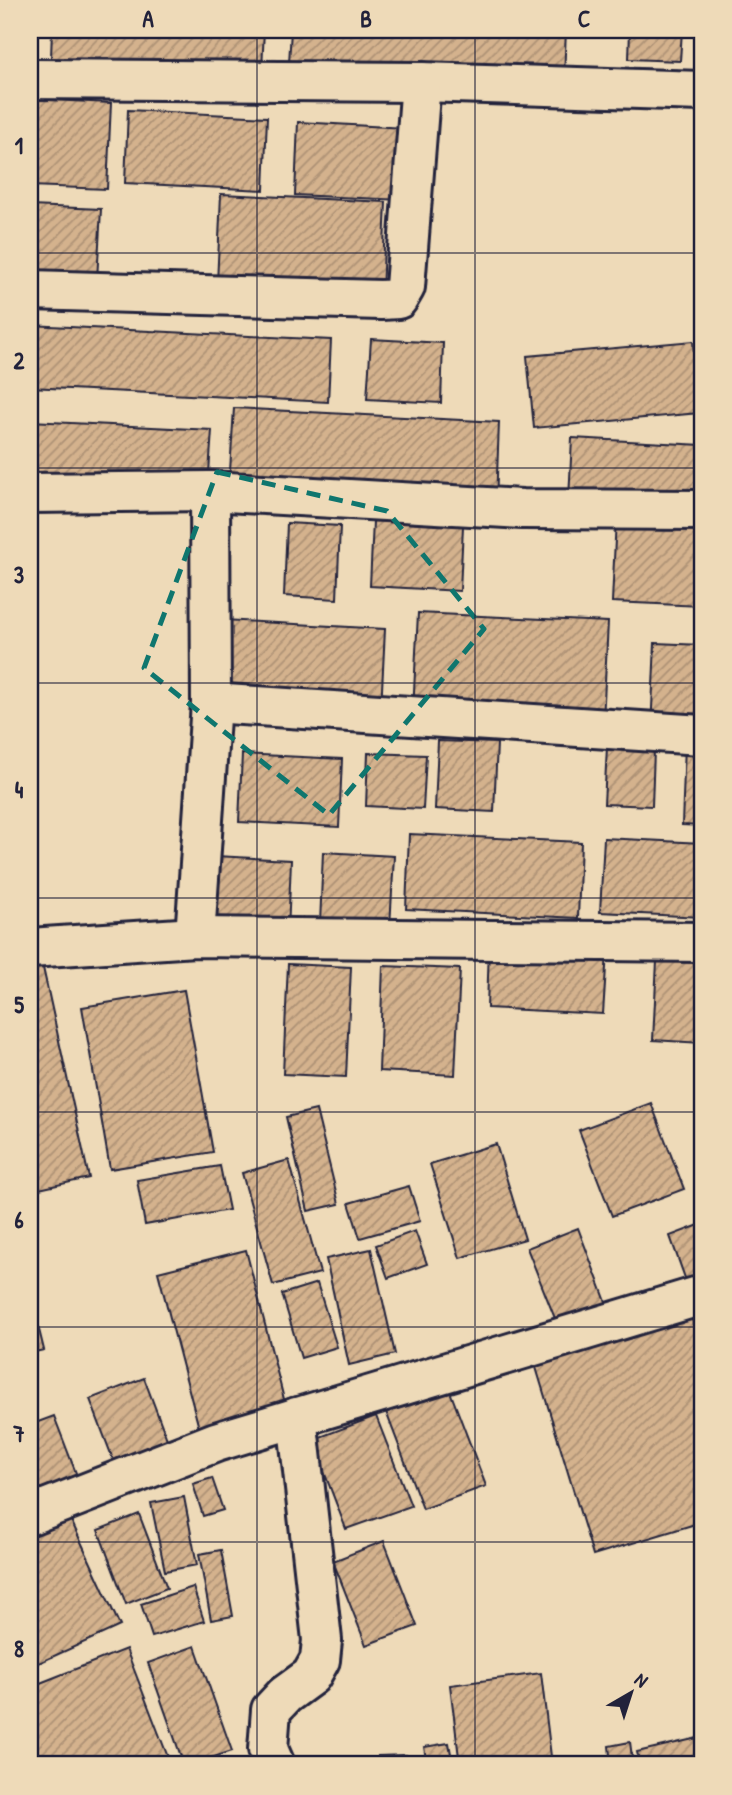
<svg xmlns="http://www.w3.org/2000/svg" width="732" height="1795" viewBox="0 0 732 1795" font-family="'Patrick Hand',sans-serif">
	<style>
		.building { fill: url(#building-hatch); stroke: #22223b; stroke-width: 2 }
		.lines { fill: none; stroke-linecap: round; stroke-linejoin: round }
		.minor-casing { stroke: #22223b; stroke-width: 44 }
		.minor { stroke: #eedab8; stroke-width: 38 }
		.marked { fill: none; stroke: #0f766e; stroke-width: 5; stroke-dasharray: 14 9; stroke-linejoin: round }
		.grid { fill: none; stroke: #22223b; stroke-width: 2; stroke-opacity: 0.55 }
		.neatline { fill: none; stroke: #22223b; stroke-width: 2.5 }
		.grid-label { font-size: 23px; text-anchor: middle; font-weight: bold; fill: #22223b }
	</style>
	<defs>
		<pattern id="building-hatch" width="6" height="6" patternUnits="userSpaceOnUse" patternTransform="scale(1.75)"><rect width="6" height="6" fill="#d4b28d"/><path d="M-1 1l2-2M0 6l6-6M5 7l2-2" fill="none" stroke="#ac9074"/></pattern>
	</defs>
	<rect width="100%" height="100%" fill="#eedab8"/>
	<filter id="ink" filterUnits="userSpaceOnUse"><feTurbulence type="fractalNoise" baseFrequency=".0143" numOctaves="2"/><feDisplacementMap in="SourceGraphic" scale="14" xChannelSelector="R" yChannelSelector="G"/><feConvolveMatrix kernelMatrix="1 2 1 2 8 2 1 2 1" color-interpolation-filters="sRGB"/></filter>
	<g filter="url(#ink)">
		<g class="building">
			<path d="M52,30h212l-2,39 -211,-11z"/>
			<path d="M291,30h275l-2,47 -275,-14z"/>
			<path d="M630,30h52l-2,31 -51,-2z"/>
			<path d="M30,99l81,4 -4,86 -77,-3z"/>
			<path d="M128,110l139,7 -3,73 -139,-7z"/>
			<path d="M298,122l107,6 -3,72 -107,-5z"/>
			<path d="M221,194l165,8 -4,90 -165,-8z"/>
			<path d="M30,206l71,3 -4,71 -67,-3z"/>
			<path d="M30,325l301,15 -3,62 -298,-15z"/>
			<path d="M371,339l72,4 -2,60 -74,-4z"/>
			<path d="M693,341l6,72 -165,15 -7,-72z"/>
			<path d="M234,408l265,14 -3,81 -267,-16z"/>
			<path d="M30,421l182,9 -4,57 -178,-7z"/>
			<path d="M572,438l130,7v58l-133,-3z"/>
			<path d="M616,518l86,4v84l-90,-4z"/>
			<path d="M373,521l90,5 -3,65 -90,-5z"/>
			<path d="M287,523l53,3 -3,73 -53,-3z"/>
			<path d="M418,613l190,9 -5,99 -190,-10z"/>
			<path d="M223,620l162,9 -4,81 -162,-9z"/>
			<path d="M655,643l47,2v88l-51,-3z"/>
			<path d="M438,741l59,2 -3,69 -59,-3z"/>
			<path d="M685,744l17,1v81l-20,-1z"/>
			<path d="M607,747l47,3 -2,56 -48,-2z"/>
			<path d="M368,753l58,2 -3,54 -57,-3z"/>
			<path d="M242,754l100,5 -3,68 -100,-5z"/>
			<path d="M409,834l172,8 -3,76 -172,-9z"/>
			<path d="M604,838l98,5v74l-102,-5z"/>
			<path d="M323,852l71,4 -4,71 -70,-3z"/>
			<path d="M215,856l76,4 -3,72 -76,-4z"/>
			<path d="M489,946l118,6 -4,62 -116,-6z"/>
			<path d="M657,961l45,2v80l-49,-3z"/>
			<path d="M42,963l47,215 -59,13v-226z"/>
			<path d="M288,964l63,3 -5,110 -63,-3z"/>
			<path d="M383,966l77,3 -5,106 -76,-4z"/>
			<path d="M184,990l29,162 -103,17 -28,-162z"/>
			<path d="M651,1103l33,86 -72,27 -33,-86z"/>
			<path d="M316,1110l23,94 -31,7 -22,-94z"/>
			<path d="M496,1144l29,95 -65,19 -30,-94z"/>
			<path d="M289,1160l31,113 -47,12 -31,-112z"/>
			<path d="M220,1166l9,44 -84,15 -8,-45z"/>
			<path d="M409,1186l11,35 -60,17 -11,-35z"/>
			<path d="M702,1224v64l-12,4 -20,-56z"/>
			<path d="M578,1228l30,79 -50,19 -31,-78z"/>
			<path d="M415,1231l12,33 -39,14 -12,-33z"/>
			<path d="M371,1249l24,105 -46,11 -23,-106z"/>
			<path d="M246,1250l41,161 -87,21 -42,-160z"/>
			<path d="M317,1283l20,64 -36,11 -19,-64z"/>
			<path d="M30,1293l14,57 -14,3z"/>
			<path d="M691,1316l11,37v169l-109,33 -58,-191z"/>
			<path d="M144,1378l24,64 -54,20 -24,-63z"/>
			<path d="M448,1386l38,100 -63,23 -38,-100z"/>
			<path d="M54,1416l25,65 -49,18v-74z"/>
			<path d="M376,1416l35,90 -65,23 -34,-89z"/>
			<path d="M212,1478l11,32 -20,6 -10,-32z"/>
			<path d="M184,1497l13,68 -32,6 -14,-68z"/>
			<path d="M139,1514l28,74 -41,16 -28,-74z"/>
			<path d="M70,1518l50,108 -90,41v-131z"/>
			<path d="M384,1541l33,85 -51,19 -33,-84z"/>
			<path d="M221,1550l12,66 -22,4 -12,-66z"/>
			<path d="M193,1587l11,34 -52,16 -11,-33z"/>
			<path d="M195,1646l37,105 -42,14h-6l-36,-102z"/>
			<path d="M126,1649l45,116h-141v-78z"/>
			<path d="M541,1673l11,92h-92l-10,-80z"/>
			<path d="M702,1737v28h-62l-3,-13z"/>
			<path d="M630,1742l3,23h-22l-2,-19z"/>
			<path d="M449,1743l4,22h-26l-3,-18z"/>
			<path d="M406,1755v10h-28v-9z"/>
		</g>
		<g class="lines">
			<defs>
				<g id="minor">
					<path d="M30,79l391,3 281,9"/>
					<path d="M30,290l351,10 17,-1 7,-12 16,-205"/>
					<path d="M30,493l180,-2 312,18 180,1"/>
					<path d="M211,703l491,32"/>
					<path d="M195,937l16,-234 -1,-212"/>
					<path d="M30,948l165,-11 507,5"/>
					<path d="M30,1515l186,-73 486,-147"/>
					<path d="M275,1765l-7,-16 3,-39 14,-15 26,-19 9,-16 2,-20 -25,-223"/>
				</g>
			</defs>
			<use href="#minor" class="minor-casing"/>
			<use href="#minor" class="minor"/>
		</g>
	</g>
	<path class="marked" d="M217,472l170,39 97,118 -155,186 -185,-147z"/>
	<path class="grid" d="M257,30v1735M475,30v1735M30,253h672M30,468h672M30,683h672M30,898h672M30,1112h672M30,1327h672M30,1542h672"/>
	<rect width="732" height="1795" fill="none" stroke="#eedab8" stroke-width="77"/>
	<g transform="translate(631 1693) rotate(39)" stroke="#eedab8" stroke-width="5" paint-order="stroke">
	<path d="M0-5L12 26L0 18L-12 26Z" fill="#22223b"/>
	<text y="-10" font-size="19" font-weight="bold" text-anchor="middle" fill="#22223b">N</text>
	</g>
	<rect x="38" y="38" width="656" height="1718" class="neatline"/>
	<g class="grid-label">
		<text x="148" y="27">A</text>
		<text x="366" y="27">B</text>
		<text x="584" y="27">C</text>
		<text x="19" y="154">1</text>
		<text x="19" y="369">2</text>
		<text x="19" y="583">3</text>
		<text x="19" y="798">4</text>
		<text x="19" y="1013">5</text>
		<text x="19" y="1228">6</text>
		<text x="19" y="1442">7</text>
		<text x="19" y="1657">8</text>
	</g>
</svg>
